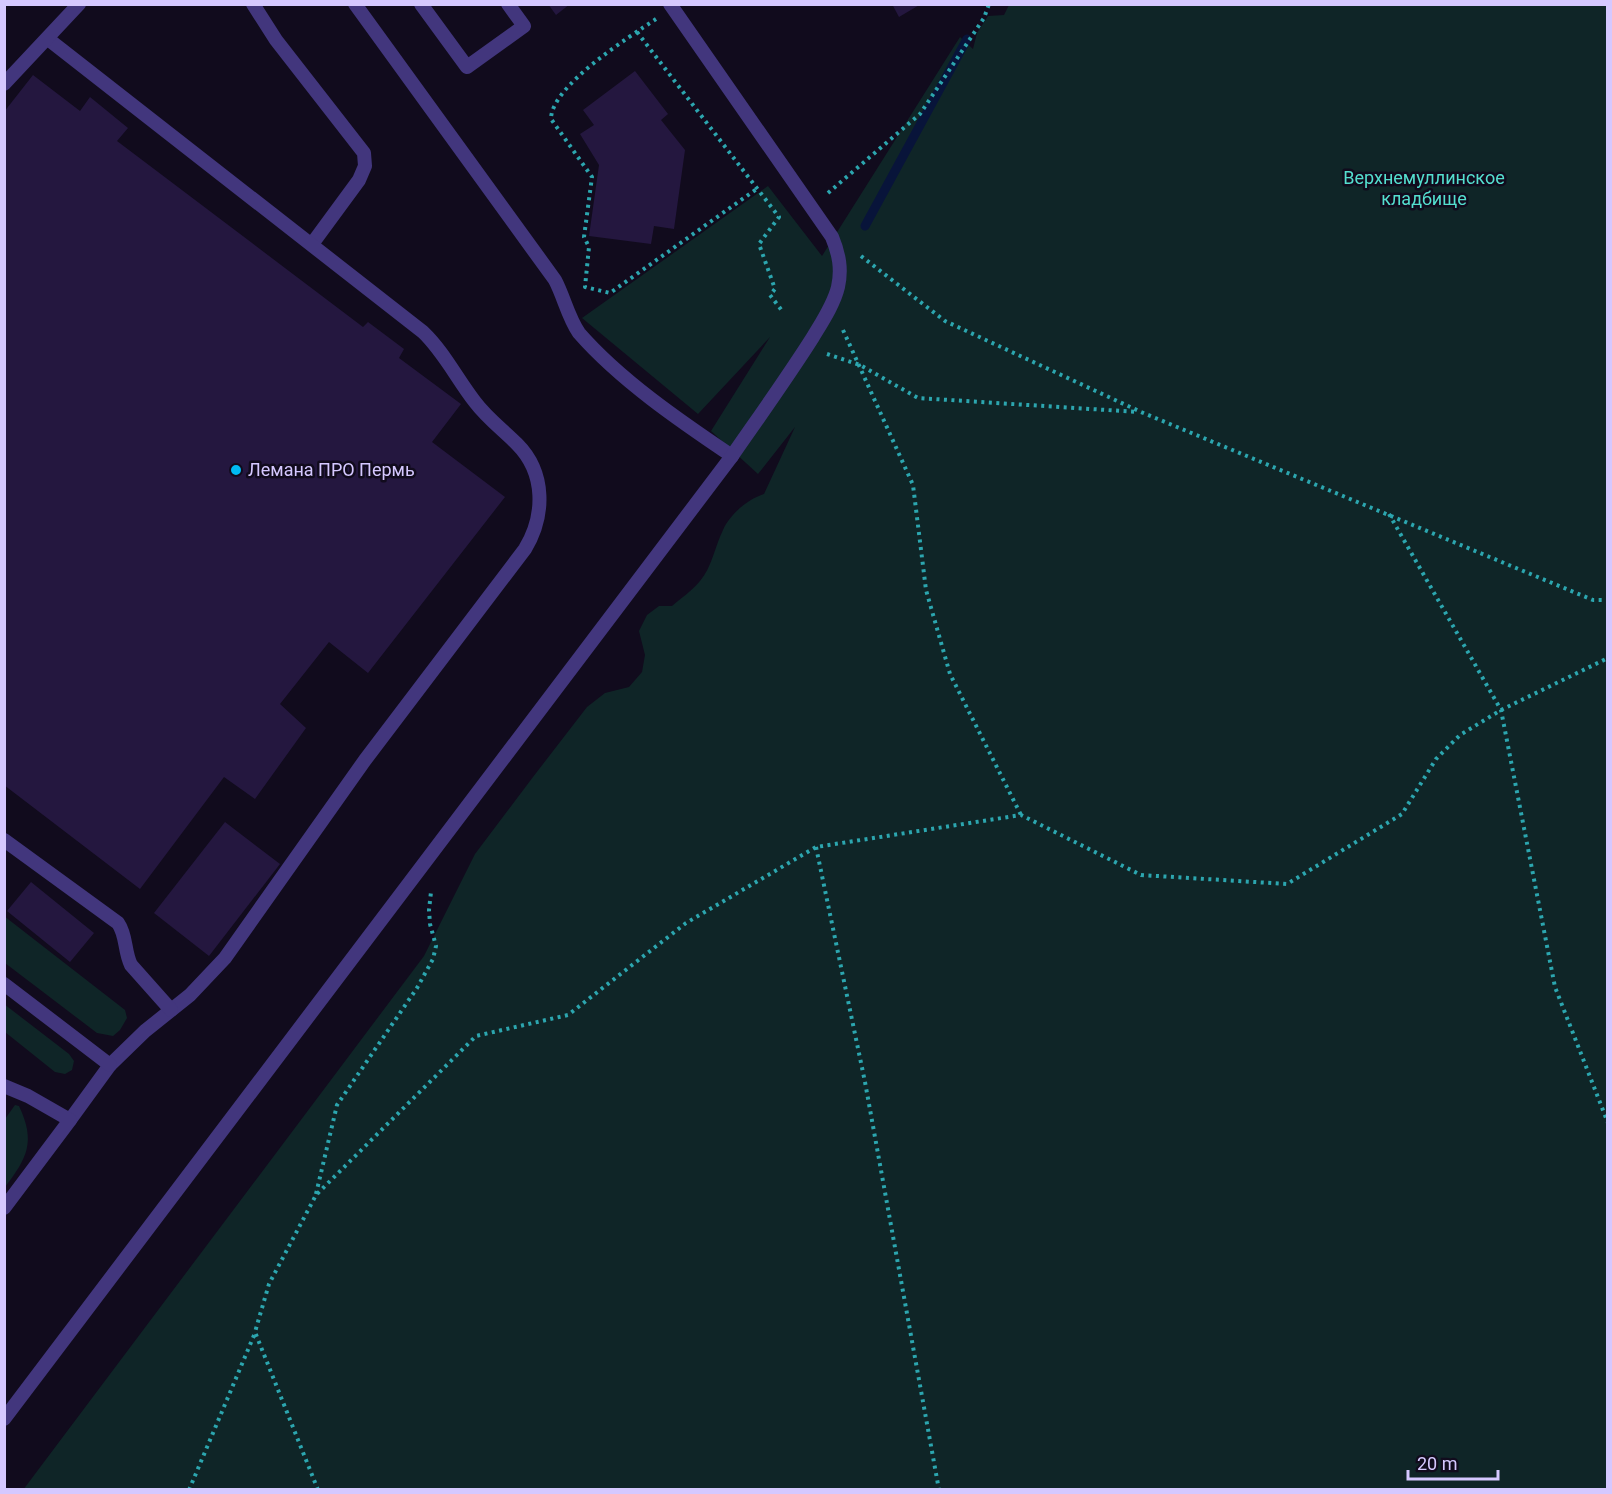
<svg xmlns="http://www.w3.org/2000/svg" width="1612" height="1494" viewBox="0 0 1612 1494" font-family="Roboto,sans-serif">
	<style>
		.green { fill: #0f2527 }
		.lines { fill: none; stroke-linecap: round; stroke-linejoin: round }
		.stream { stroke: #08143a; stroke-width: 9 }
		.building { fill: #24173f }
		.path { stroke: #2ca6af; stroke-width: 4; stroke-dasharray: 3 4.5; stroke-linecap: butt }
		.lane { stroke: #42367d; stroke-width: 14 }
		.poi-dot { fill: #00baf3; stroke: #110b1d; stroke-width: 2 }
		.labels { text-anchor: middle; stroke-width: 5; stroke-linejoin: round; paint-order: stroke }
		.park-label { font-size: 18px; fill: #54dfcf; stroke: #110b1d }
		.poi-label { font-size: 18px; fill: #d5c8ff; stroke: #110b1d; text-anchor: start }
	</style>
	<rect width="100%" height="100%" fill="#110b1d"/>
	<g class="green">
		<path d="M1009,5h598v1484l-1584,1 401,-534 51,-102 58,-77 54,-70 18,-14 24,-6 13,-15 3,-17 -6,-24 8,-16 12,-9h13c9,-8 21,-16 28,-25 12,-14 15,-35 23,-51 7,-16 25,-31 41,-36l31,-67 -37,47 -47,-43 59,-94 -72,77 -116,-96 186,-132 54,70 138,-219 13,12 4,-16 11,-17 16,-1z"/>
		<path d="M4,916l121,94 2,8 -7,12 -7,6 -16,-3 -92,-70z"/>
		<path d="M4,1004l65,50 5,7 -2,9 -7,4 -10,-2 -50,-40z"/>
		<path d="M15,1105l4,1c17,36 8,52 -14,81v-68z"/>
	</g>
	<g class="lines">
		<path class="stream" d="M865,226l102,-187"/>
	</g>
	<g class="building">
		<path d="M548,4h22l-14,11z"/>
		<path d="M892,4h29l-22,13z"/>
		<path d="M635,71l33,43 -7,6 24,30 -11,79 -20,-3 -3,18 -62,-8 10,-71 -19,-31 14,-9 -11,-15z"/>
		<path d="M33,75l47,36 10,-14 38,31 -11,13 246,186 5,-5 36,27 -5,9 62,46 -29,38 73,55 -137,176 -39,-31 -49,62 26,24 -51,71 -31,-22 -84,112 -136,-104v-673z"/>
		<path d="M225,822l55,42 -71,92 -55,-43z"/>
		<path d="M31,882l63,51 -24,29 -63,-51z"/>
	</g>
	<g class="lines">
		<g class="path">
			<path d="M656,19c-27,18 -105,67 -105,100l41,58 -8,60 5,10 -4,40 25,6 148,-105"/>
			<path d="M637,32l142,185 -20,27 16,45 -5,6 13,17"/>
			<path d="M828,193l92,-79 64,-96 5,-14"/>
			<path d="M861,256l84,65 196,91 452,188h15"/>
			<path d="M843,330l70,155 13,105 24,84 71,141"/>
			<path d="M827,354l33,11 58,33 220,14"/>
			<path d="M1389,514l112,196 54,277 53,136"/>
			<path d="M816,847l49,235 74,408"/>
			<path d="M316,1194l21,-89 80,-117 16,-29 3,-13 -6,-22 -1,-14 2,-18"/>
			<path d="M189,1490l66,-157"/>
			<path d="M318,1490l-63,-158 14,-48 47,-89 160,-159 92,-21 118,-92 130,-76 205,-32 120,60 146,9 115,-70 34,-55 24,-24 41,-25 107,-52"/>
		</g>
		<g class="lane">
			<path d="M253,4l23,36 88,113 1,13 -6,14 -47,64"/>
			<path d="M355,4l200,276c9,17 13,37 24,53 41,47 101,88 153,123"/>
			<path d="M421,4l46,63 57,-41 -16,-22"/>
			<path d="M48,39l375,293c21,20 34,47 52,70 12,16 28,28 42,42 29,29 28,72 8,105l-160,211 -140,198 -35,37 -45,36 -35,34 -40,55"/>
			<path d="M4,84l75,-80"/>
			<path d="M4,840l114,83c9,13 6,28 13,42l40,45"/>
			<path d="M4,984l106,81"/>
			<path d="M4,1086l24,10 42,24 -66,88"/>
			<path d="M4,1419l728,-963c27,-39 55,-78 81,-119 9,-15 21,-33 25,-50 4,-18 1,-33 -6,-50l-162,-233"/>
		</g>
	</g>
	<circle class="poi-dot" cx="236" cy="470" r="6"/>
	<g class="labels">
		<g class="park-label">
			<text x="1424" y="184">Верхнемуллинское<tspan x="1424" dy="21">кладбище</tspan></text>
		</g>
		<g class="poi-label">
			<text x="248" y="476">Лeмaна ПРО Пермь</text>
		</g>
	</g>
	<rect width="1612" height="1494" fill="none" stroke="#d5c8ff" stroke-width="12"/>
	<path d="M1408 1470v9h90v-9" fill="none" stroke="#d5c8ff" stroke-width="3"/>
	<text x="1417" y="1470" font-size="18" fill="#d5c8ff" stroke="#110b1d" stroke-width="4.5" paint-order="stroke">20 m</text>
</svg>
